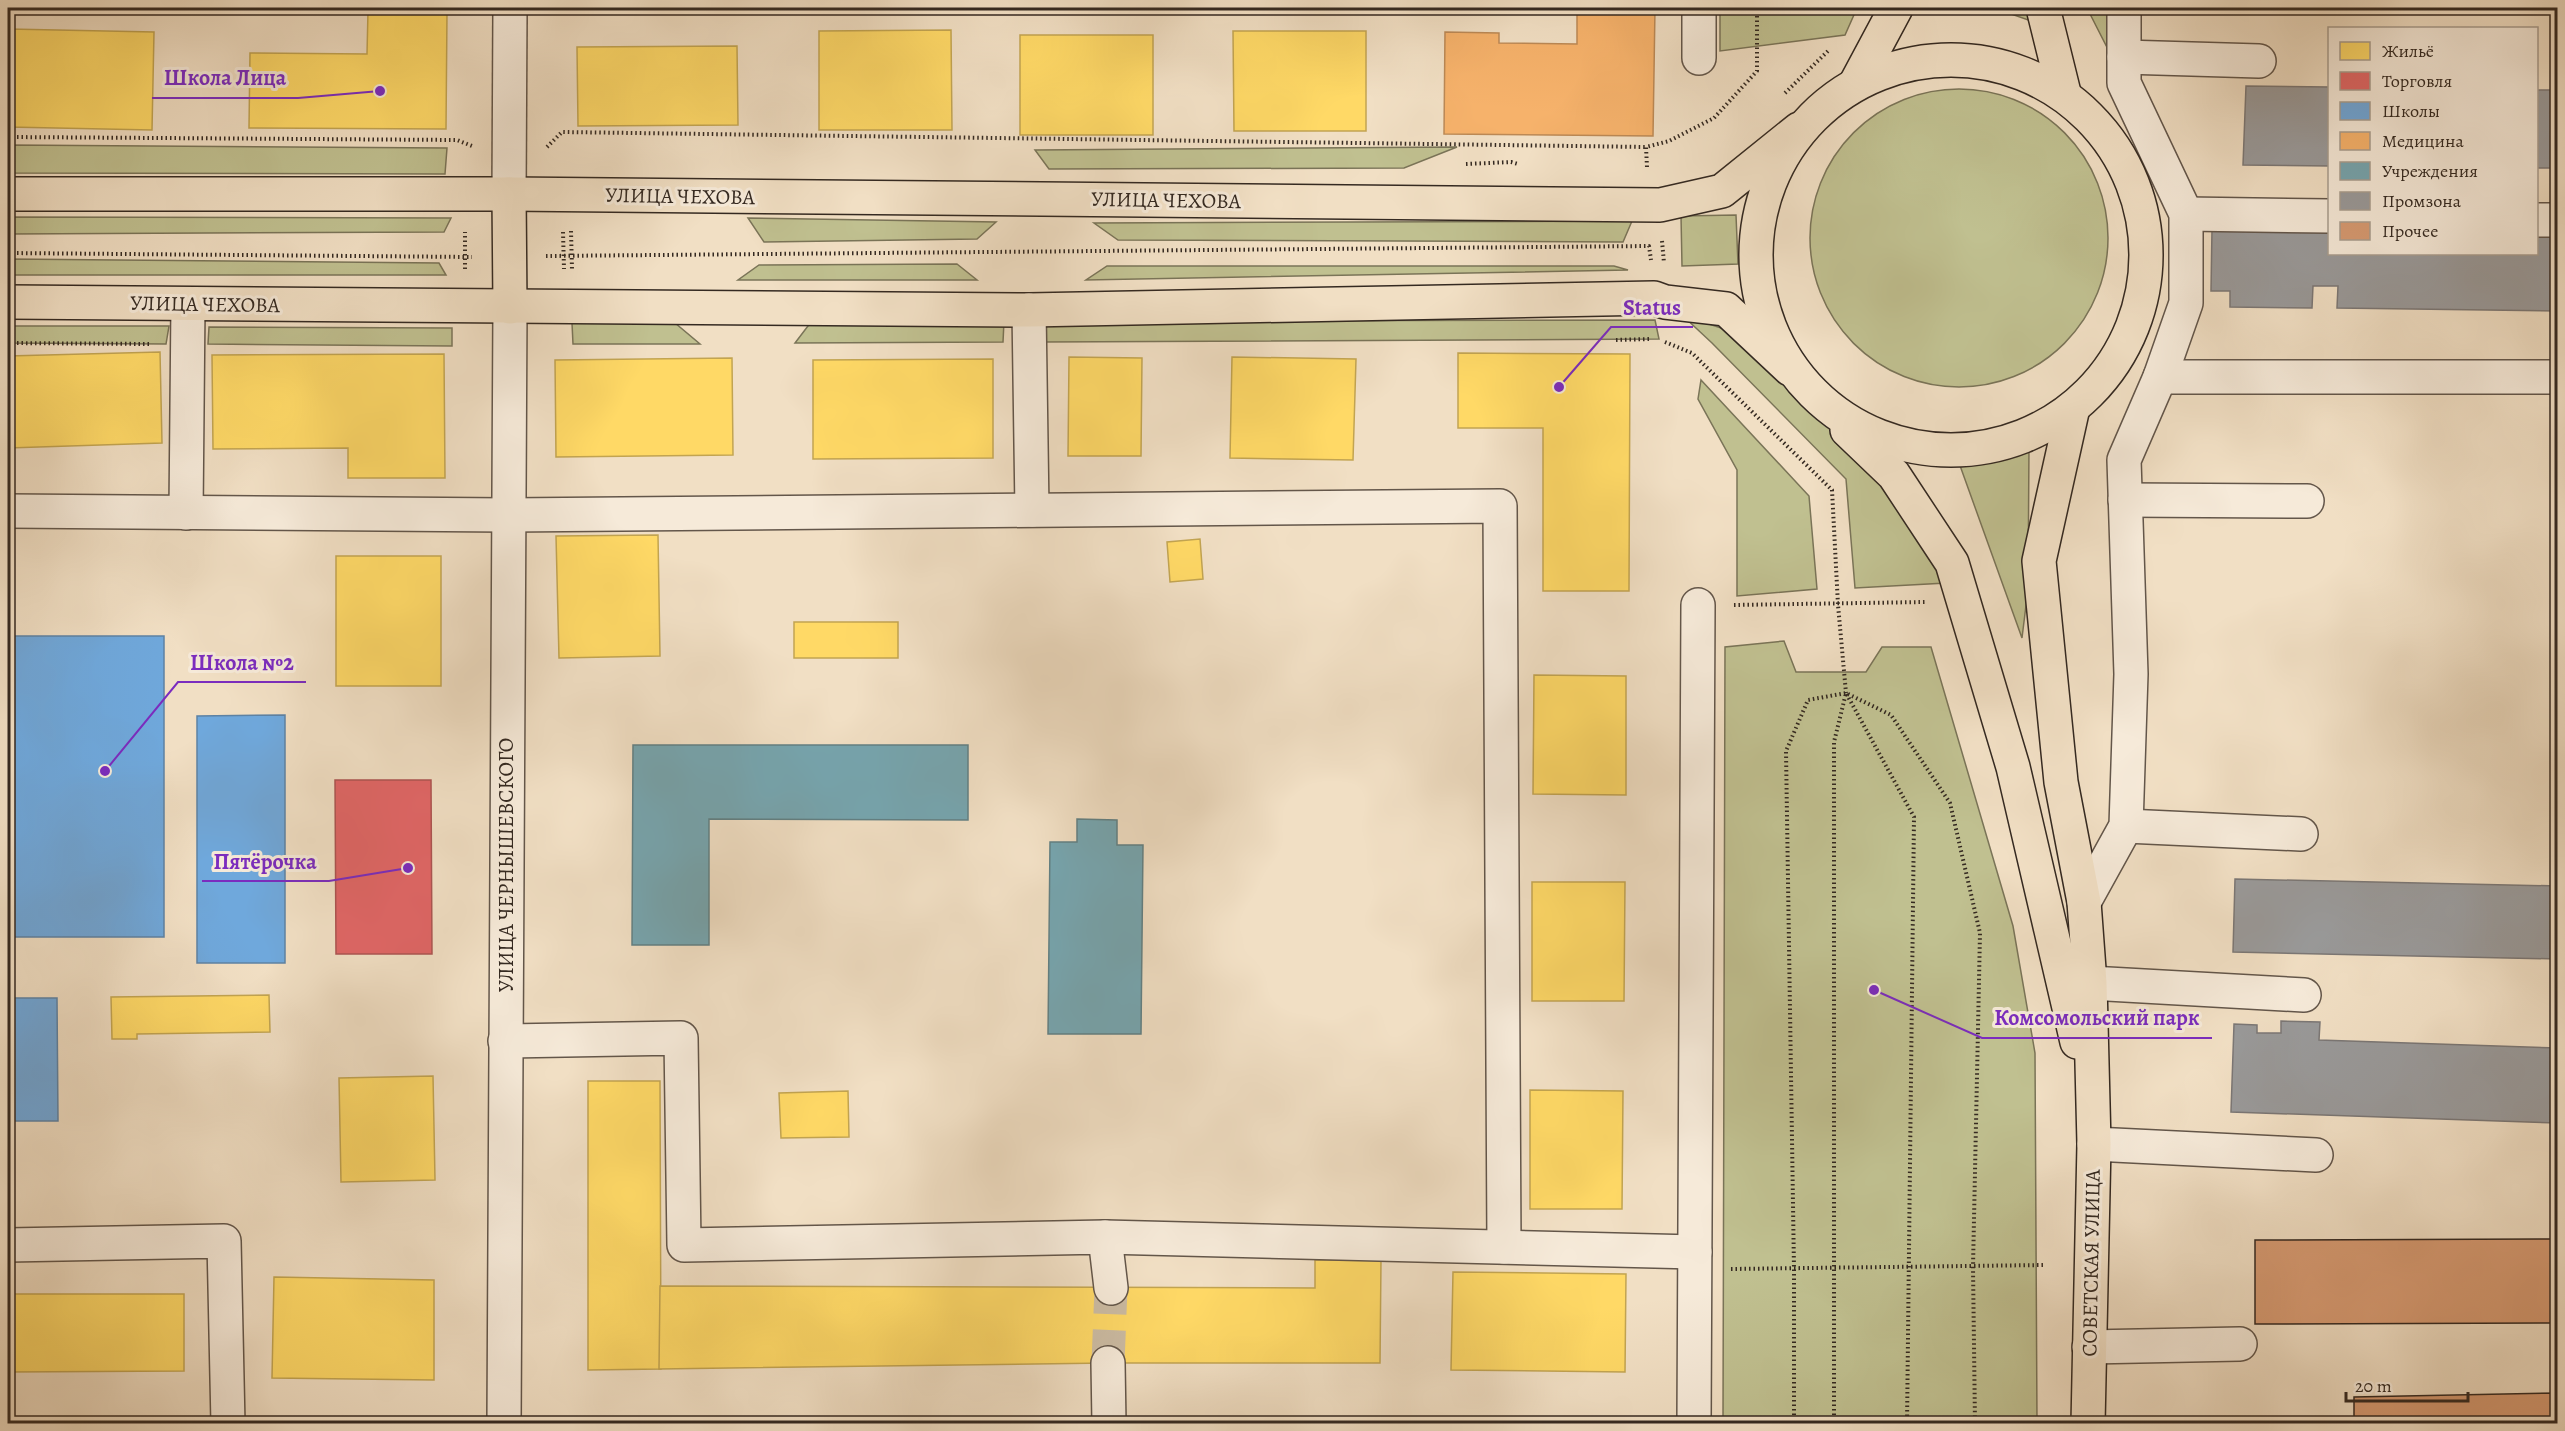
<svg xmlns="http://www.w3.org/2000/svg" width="2565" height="1431" viewBox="0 0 2565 1431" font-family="Alegreya,serif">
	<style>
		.green { fill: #c0c090; stroke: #7a7458; stroke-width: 1.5 }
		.homes { fill: #ffd966; stroke: #c2a451; stroke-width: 1.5 }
		.shops { fill: #e06666; stroke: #ac5451; stroke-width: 1.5 }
		.schools { fill: #6fa8dc; stroke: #5d82a4; stroke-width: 1.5 }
		.health { fill: #f6b26b; stroke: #bc8955; stroke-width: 1.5 }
		.public { fill: #76a5af; stroke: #628084; stroke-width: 1.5 }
		.industry { fill: #999; stroke: #7b7775; stroke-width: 1.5 }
		.building { fill: #d69a72; stroke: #342921; stroke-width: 1.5 }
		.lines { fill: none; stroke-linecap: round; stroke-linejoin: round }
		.minor-tunnel { stroke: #cbbba3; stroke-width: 33; stroke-dasharray: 33 16; stroke-linecap: butt }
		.minor-casing { stroke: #63564a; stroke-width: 36 }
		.major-casing { stroke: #342921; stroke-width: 36 }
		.path { stroke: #342921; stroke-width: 4; stroke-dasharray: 1.5 3; stroke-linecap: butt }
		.minor { stroke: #f6ead9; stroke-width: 33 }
		.major { stroke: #f1dfc4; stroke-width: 33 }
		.labels { text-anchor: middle; stroke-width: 6; stroke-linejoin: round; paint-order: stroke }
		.street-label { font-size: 21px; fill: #342921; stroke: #f6ead9 }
		.leader { fill: none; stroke: #7b2cbf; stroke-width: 2 }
		.callout-dot { fill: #7b2cbf; stroke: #f6ead9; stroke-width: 2 }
		.callout-label { font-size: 22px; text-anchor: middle; font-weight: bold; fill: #7b2cbf; stroke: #f6ead9; stroke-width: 6; stroke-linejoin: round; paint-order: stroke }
	</style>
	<rect width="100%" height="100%" fill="#f1dfc4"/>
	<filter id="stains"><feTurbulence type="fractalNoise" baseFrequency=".00333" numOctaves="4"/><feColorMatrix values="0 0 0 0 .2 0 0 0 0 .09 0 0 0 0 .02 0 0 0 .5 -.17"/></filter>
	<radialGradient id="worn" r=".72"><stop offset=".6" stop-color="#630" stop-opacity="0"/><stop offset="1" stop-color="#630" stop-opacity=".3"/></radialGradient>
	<g class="green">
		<path d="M1720,8h137l-12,27 -125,16z"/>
		<path d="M1958,8h72l1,13 -34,-12 -40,2z"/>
		<path d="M2087,8h30l1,61z"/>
		<circle cx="1959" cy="238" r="149"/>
		<path d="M8,145l439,3 -2,26 -437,-1z"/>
		<path d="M1457,147l-53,21 -355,1 -14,-19z"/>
		<path d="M1736,215l2,49 -56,2 -1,-50z"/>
		<path d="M8,218v-1l443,1 -7,14 -436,2z"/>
		<path d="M748,218l248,4 -19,17 -213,3z"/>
		<path d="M1632,221l-9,21 -505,-2 -24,-17z"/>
		<path d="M8,259l431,4 7,12h-438z"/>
		<path d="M957,264l20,16h-239l21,-15z"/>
		<path d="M1107,266h507l14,4 -542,10z"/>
		<path d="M1682,315l48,16 117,111 86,110 13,31 -91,5 -9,-109 -134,-136z"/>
		<path d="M1655,320l4,19 -618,3 -2,-21z"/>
		<path d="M1004,321l-1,21 -208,1 16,-21z"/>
		<path d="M572,323h103l25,21h-127z"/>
		<path d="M8,326h161l-3,18 -158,-1z"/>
		<path d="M209,327l243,1v18l-244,-2z"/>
		<path d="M1701,380l108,116 8,93 -80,7v-126l-39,-71z"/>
		<path d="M2029,447l-1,142 -6,49 -64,-178h32z"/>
		<path d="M1784,641l12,31h70l16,-25h49l82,279 22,127 2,370h-314l2,-776z"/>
	</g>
	<g class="homes">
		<path d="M368,11l79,1 -1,117 -197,-1 1,-75 117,1z"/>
		<path d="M8,29l146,3 -2,98 -144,-3z"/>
		<path d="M951,30l1,100h-133v-99z"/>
		<path d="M1233,31h133v100h-132z"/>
		<rect x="1020" y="35" width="133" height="100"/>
		<path d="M737,46l1,79 -160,1 -1,-79z"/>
		<path d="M160,352l2,91 -154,5v-92z"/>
		<path d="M1458,353l172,1 -1,237h-86v-163h-85z"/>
		<path d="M444,354l1,124h-97v-30l-135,1 -1,-94z"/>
		<path d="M1069,357l73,1 -1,98h-73z"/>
		<path d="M1232,357l124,2 -3,101 -123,-2z"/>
		<path d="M732,358l1,97 -177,2 -1,-97z"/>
		<path d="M993,359v99l-180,1v-99z"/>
		<path d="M658,535l2,121 -101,2 -3,-122z"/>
		<path d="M1200,539l3,40 -33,3 -3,-40z"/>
		<rect x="336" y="556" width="105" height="130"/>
		<rect x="794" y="622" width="104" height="36"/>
		<path d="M1534,675l92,1v119l-93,-1z"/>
		<path d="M1532,882h93l-1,119h-92z"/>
		<path d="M269,995l1,37 -133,2v5h-25l-1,-42z"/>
		<path d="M433,1076l2,104 -94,2 -2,-104z"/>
		<path d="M588,1081h72l1,288 -73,1z"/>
		<path d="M1530,1090l93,1 -1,118h-92z"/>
		<path d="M848,1091l1,46 -68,1 -2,-45z"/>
		<path d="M1315,1260h66l-1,103h-272l-449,6 1,-83 655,2z"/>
		<path d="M1453,1272l173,2 -1,98 -174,-2z"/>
		<path d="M274,1277l160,3v100l-162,-2z"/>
		<path d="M8,1294h176v77l-176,1z"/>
	</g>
	<path class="shops" d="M335,780h96l1,174h-96z"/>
	<g class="schools">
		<rect x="8" y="636" width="156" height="301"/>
		<path d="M285,715v248h-88v-247z"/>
		<path d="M8,998h49l1,123h-50z"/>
	</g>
	<path class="health" d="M1577,8h78l-2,128 -209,-2 1,-102 54,1v10l78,1z"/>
	<g class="public">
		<path d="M633,745h335v75l-259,-1v126h-77z"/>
		<path d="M1077,819l40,1v25h26l-2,189h-93l2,-192h27z"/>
	</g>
	<g class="industry">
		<path d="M2246,86l84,1v79l-87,-1z"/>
		<rect x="2536" y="90" width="22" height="78"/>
		<path d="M2212,229l118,2v23h206v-20h22v77l-221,-3 1,-22h-25l-1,22 -82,-1v-16h-19z"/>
		<path d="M2235,879l323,7v73l-325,-7z"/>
		<path d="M2281,1021l39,1 -1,18 239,8v75l-327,-11 3,-88 23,1v8h24z"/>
	</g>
	<g class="building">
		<path d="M2558,1239v84l-303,1v-84z"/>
		<path d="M2558,1393v31h-204v-27z"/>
	</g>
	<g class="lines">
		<path class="minor-tunnel" d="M1108,1363l3,-75"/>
		<defs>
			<g id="minor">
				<path d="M2124,57l135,4"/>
				<path d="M1699,58v-50"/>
				<path d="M509,194l1,-186"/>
				<path d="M2186,214l144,2"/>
				<path d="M2536,220h22"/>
				<path d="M1029,310l3,200"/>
				<path d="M2160,377h398"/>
				<path d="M2125,500l182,1"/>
				<path d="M8,511l499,4 993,-9 4,741"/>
				<path d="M186,513l2,-209"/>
				<path d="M2126,826l175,8"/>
				<path d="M2084,902l42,-76 5,-152 -7,-214 36,-83 26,-74v-89l-62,-131v-75"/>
				<path d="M2090,983l214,12"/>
				<path d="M505,1041l176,-3 3,207 421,-8 6,51"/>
				<path d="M2094,1144l222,11"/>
				<path d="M1105,1237l590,15"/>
				<path d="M8,1245l216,-4 4,183"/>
				<path d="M2089,1347l151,-3"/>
				<path d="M1108,1363l1,61"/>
				<path d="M504,1424l6,-1117"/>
				<path d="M1694,1424l4,-819"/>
			</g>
			<g id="major">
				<path d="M2043,8l21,85"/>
				<circle cx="1951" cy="255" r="195"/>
				<path d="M1857,81l39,-73"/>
				<path d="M8,194h501l1151,11 62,-14 77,-62"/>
				<path d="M509,194l1,113"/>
				<path d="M8,302l1021,8 625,-12 11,4 61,7 64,60"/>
				<path d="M2072,412l-33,149 22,221 23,120 6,81 4,161 -6,280"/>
				<path d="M1847,430l47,45 58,88 61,204 64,275"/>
			</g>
		</defs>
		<use href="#minor" class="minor-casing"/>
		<use href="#major" class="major-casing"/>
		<g class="path">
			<path d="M1785,93l44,-43"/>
			<path d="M8,137l449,3 15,6"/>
			<path d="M547,147l15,-15 1084,15"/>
			<path d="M1466,164l45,-2 7,2"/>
			<path d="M1647,167l-1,-20 23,-6 45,-23 43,-47v-63"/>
			<path d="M571,231l1,38"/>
			<path d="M563,232l1,37"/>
			<path d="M1662,241l2,22"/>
			<path d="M8,253l464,4"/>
			<path d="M546,256l1103,-10 2,14"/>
			<path d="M465,269v-37"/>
			<path d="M1616,340l35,-1"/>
			<path d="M1665,342l27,11 140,137 6,115 8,88"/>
			<path d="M8,343l143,1"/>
			<path d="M1734,605l191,-3"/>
			<path d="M1731,1269l314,-4"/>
			<path d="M1794,1424v-155l-8,-518 22,-51 38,-7 45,22 59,88 30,130 -7,334 2,157"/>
			<path d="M1834,1424v-682l12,-49 68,124 -7,607"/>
		</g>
		<use href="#minor" class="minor"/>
		<use href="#major" class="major"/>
	</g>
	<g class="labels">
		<g class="street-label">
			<text transform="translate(680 196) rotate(1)" y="7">УЛИЦА ЧЕХОВА</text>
			<text transform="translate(1166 200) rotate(1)" y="7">УЛИЦА ЧЕХОВА</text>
			<text transform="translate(205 304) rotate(1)" y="7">УЛИЦА ЧЕХОВА</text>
			<text transform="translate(506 865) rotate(-90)" y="7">УЛИЦА ЧЕРНЫШЕВСКОГО</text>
			<text transform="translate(2091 1263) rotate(-89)" y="7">СОВЕТСКАЯ УЛИЦА</text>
		</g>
	</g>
	<path class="leader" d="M380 91L298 98H152M1559 387L1611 327H1693M105 771L178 682H306M408 868L329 881H202M1874 990L1982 1038H2212"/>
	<g class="callout-dot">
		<circle cx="380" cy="91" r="6"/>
		<circle cx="1559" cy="387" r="6"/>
		<circle cx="105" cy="771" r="6"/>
		<circle cx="408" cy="868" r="6"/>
		<circle cx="1874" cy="990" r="6"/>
	</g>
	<g class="callout-label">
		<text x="225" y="85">Школа Лица</text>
		<text x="1652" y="315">Status</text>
		<text x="242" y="670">Школа №2</text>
		<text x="265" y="869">Пятёрочка</text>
		<text x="2097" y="1025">Комсомольский парк</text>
	</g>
	<rect width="2565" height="1431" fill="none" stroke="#f1dfc4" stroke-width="30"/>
	<rect x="9" y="9" width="2547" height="1413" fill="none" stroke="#342921" stroke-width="3"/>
	<rect x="15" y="15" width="2535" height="1401" fill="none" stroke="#342921" stroke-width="1.5"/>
	<rect x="2328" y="27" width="210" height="228" fill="#f6ead9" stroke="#a89d8f" stroke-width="1.5"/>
	<rect x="2340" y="42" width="30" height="18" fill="#ffd966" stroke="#a89d8f" stroke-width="1.5"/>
	<text x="2382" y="57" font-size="18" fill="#342921">Жильё</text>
	<rect x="2340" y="72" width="30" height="18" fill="#e06666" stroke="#a89d8f" stroke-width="1.5"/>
	<text x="2382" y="87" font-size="18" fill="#342921">Торговля</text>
	<rect x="2340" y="102" width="30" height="18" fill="#6fa8dc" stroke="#a89d8f" stroke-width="1.5"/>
	<text x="2382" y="117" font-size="18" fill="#342921">Школы</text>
	<rect x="2340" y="132" width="30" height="18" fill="#f6b26b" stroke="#a89d8f" stroke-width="1.5"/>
	<text x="2382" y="147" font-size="18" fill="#342921">Медицина</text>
	<rect x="2340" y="162" width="30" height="18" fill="#76a5af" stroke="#a89d8f" stroke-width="1.5"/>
	<text x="2382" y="177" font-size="18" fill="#342921">Учреждения</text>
	<rect x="2340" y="192" width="30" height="18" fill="#999999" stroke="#a89d8f" stroke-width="1.5"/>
	<text x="2382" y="207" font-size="18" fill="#342921">Промзона</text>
	<rect x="2340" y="222" width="30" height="18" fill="#d69a72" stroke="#a89d8f" stroke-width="1.5"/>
	<text x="2382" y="237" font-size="18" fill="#342921">Прочее</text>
	<path d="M2346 1392v9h122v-9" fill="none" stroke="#342921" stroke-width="3"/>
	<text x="2355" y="1392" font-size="18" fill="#342921" stroke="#f6ead9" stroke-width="4.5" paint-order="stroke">20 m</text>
	<rect width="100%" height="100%" filter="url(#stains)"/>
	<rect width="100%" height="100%" fill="url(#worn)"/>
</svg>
